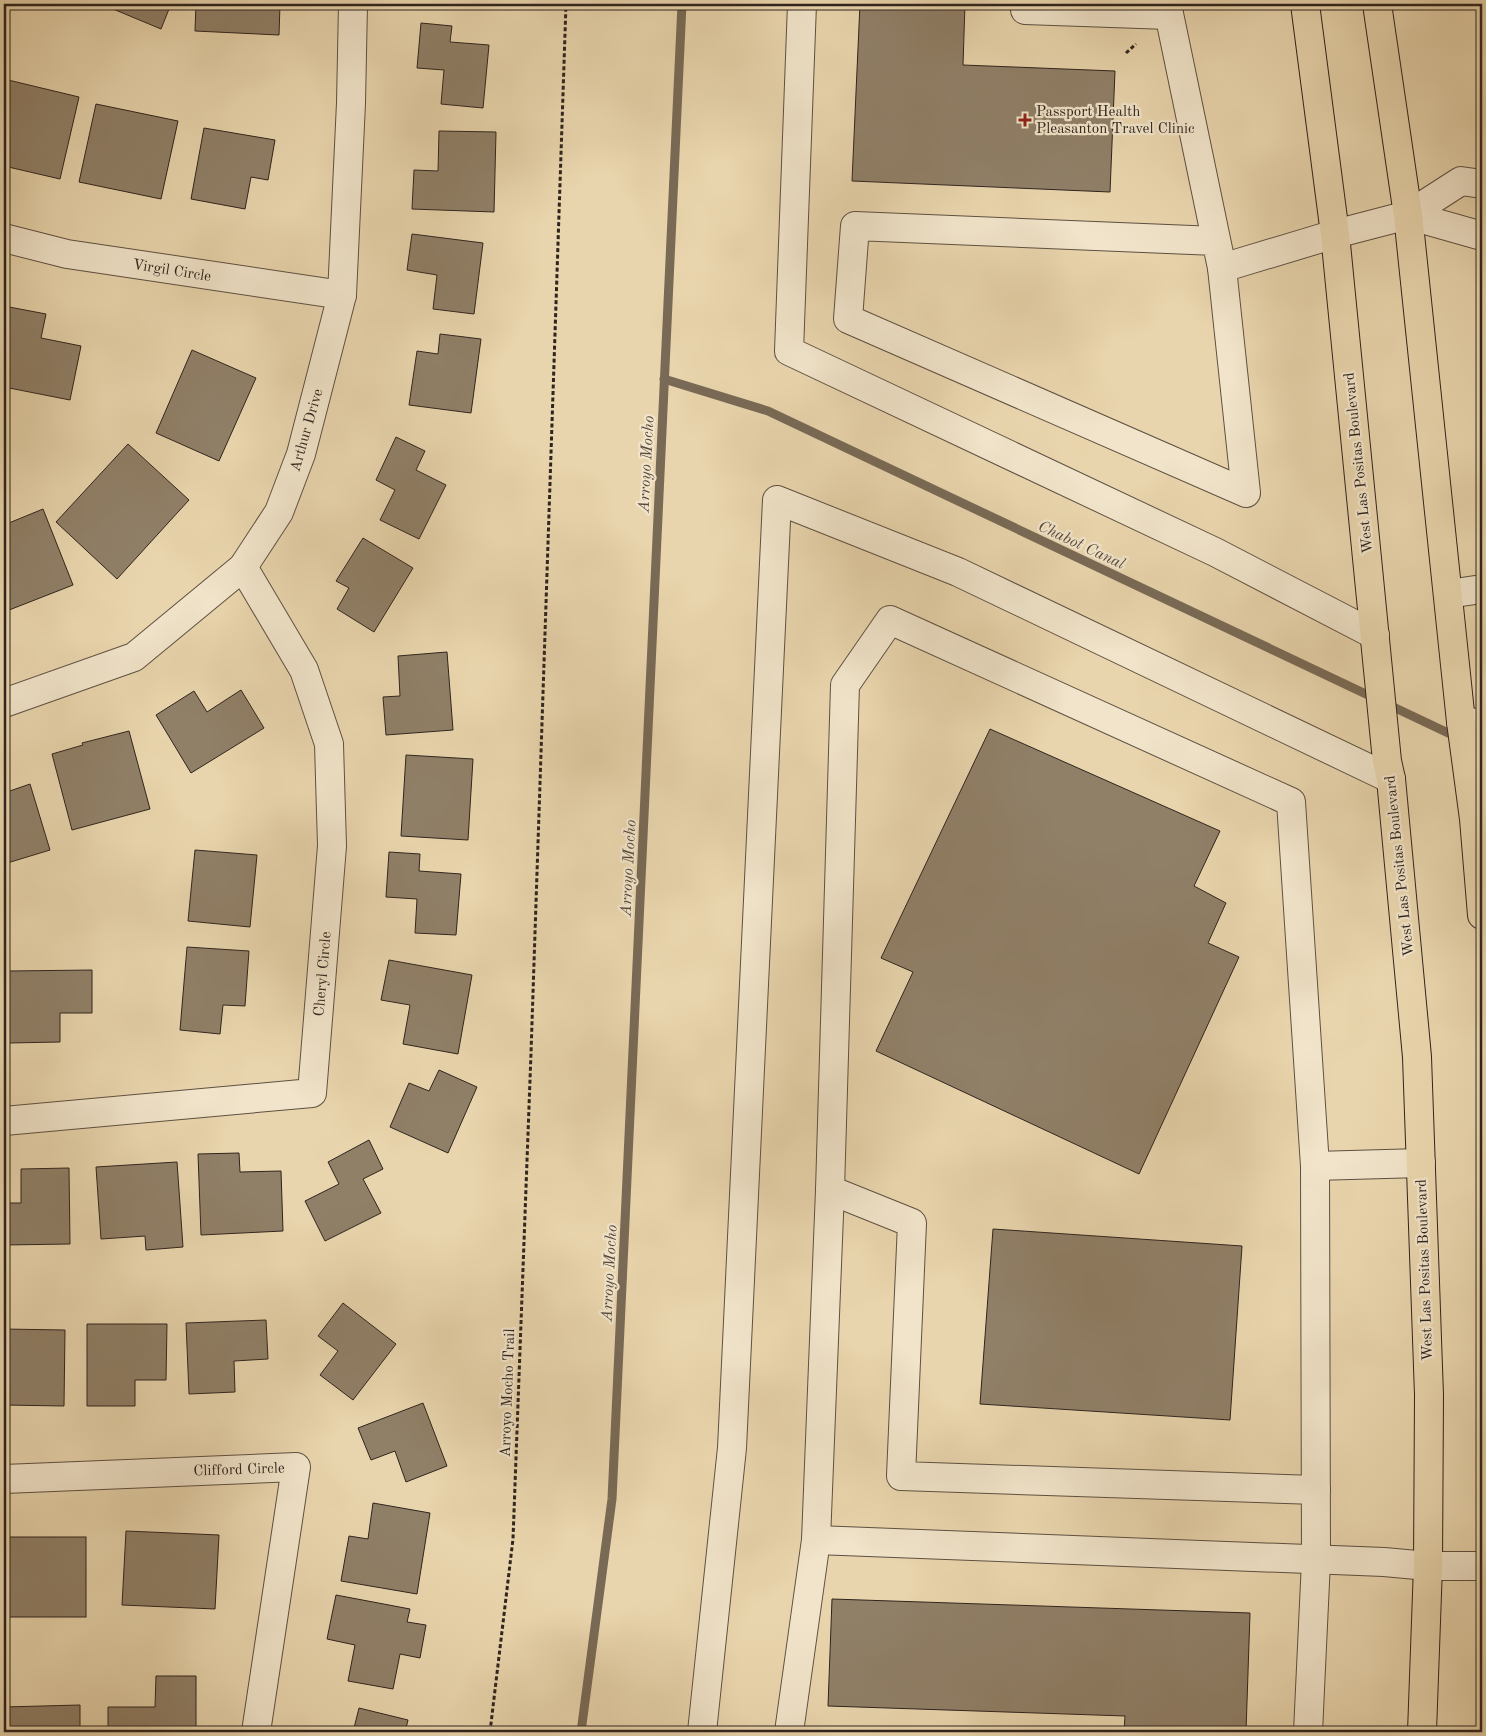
<svg xmlns="http://www.w3.org/2000/svg" width="1486" height="1736" viewBox="0 0 1486 1736" font-family="'Old Standard TT',serif">
	<style>
		.lines { fill: none; stroke-linecap: round; stroke-linejoin: round }
		.stream { stroke: #796a56; stroke-width: 9 }
		.building { fill: #908068; stroke: #2f241e }
		.minor-casing { stroke: #5e5042; stroke-width: 30 }
		.major-casing { stroke: #2f241e; stroke-width: 30 }
		.path { stroke: #2f241e; stroke-width: 3; stroke-dasharray: 4 2.5; stroke-linecap: butt }
		.minor { stroke: #f1e4ca; stroke-width: 28 }
		.major { stroke: #e9d5ad; stroke-width: 28 }
		.poi-dot { fill: #8f2418; stroke: #f1e4ca; stroke-width: 2 }
		.labels { text-anchor: middle; stroke-width: 4.5; stroke-linejoin: round; paint-order: stroke }
		.poi-label { font-size: 15px; fill: #2f241e; stroke: #f1e4ca; text-anchor: start }
		.street-label { font-size: 15px; fill: #2f241e; stroke: #f1e4ca }
		.water-label { font-size: 16px; font-style: italic; fill: #54473a; stroke: #f1e4ca }
	</style>
	<rect width="100%" height="100%" fill="#e9d5ad"/>
	<filter id="stains"><feTurbulence type="fractalNoise" baseFrequency=".004" numOctaves="4"/><feColorMatrix values="0 0 0 0 .2 0 0 0 0 .09 0 0 0 0 .02 0 0 0 .5 -.17"/></filter>
	<radialGradient id="worn" r=".72"><stop offset=".6" stop-color="#630" stop-opacity="0"/><stop offset="1" stop-color="#630" stop-opacity=".3"/></radialGradient>
	<g class="lines">
		<g class="stream">
			<path d="M664,379l104,32 714,338"/>
			<path d="M581,1732l31,-233 70,-1495"/>
		</g>
	</g>
	<g class="building">
		<path d="M101,4h70l-10,25z"/>
		<path d="M196,4h84l-1,31 -84,-4z"/>
		<path d="M459,4h31l-1,4z"/>
		<path d="M860,4h105l-2,61 152,6 -5,121 -258,-11z"/>
		<path d="M421,23l31,3 -2,16 39,3 -6,63 -42,-4 3,-34 -27,-2z"/>
		<path d="M4,79l75,18 -19,82 -56,-13z"/>
		<path d="M96,104l82,17 -17,78 -82,-17z"/>
		<path d="M204,128l71,12 -7,40 -17,-3 -6,32 -54,-10z"/>
		<path d="M439,131l57,1 -2,80 -82,-3 2,-39 24,1z"/>
		<path d="M412,234l71,9 -9,71 -41,-5 4,-34 -30,-5z"/>
		<path d="M4,306l42,8 -5,24 40,8 -11,54 -66,-13z"/>
		<path d="M440,334l41,5 -10,74 -62,-8 8,-54 21,3z"/>
		<path d="M192,350l64,28 -37,83 -63,-28z"/>
		<path d="M396,437l29,14 -9,19 30,15 -27,54 -39,-19 15,-30 -19,-10z"/>
		<path d="M128,444l61,56 -72,79 -61,-57z"/>
		<path d="M43,509l30,76 -69,27v-87z"/>
		<path d="M363,538l50,30 -39,64 -37,-23 12,-21 -13,-7z"/>
		<path d="M447,652l6,78 -67,5 -3,-38 17,-1 -2,-40z"/>
		<path d="M241,690l23,38 -73,45 -35,-58 38,-24 13,21z"/>
		<path d="M990,729l230,102 -26,55 32,17 -18,40 31,14 -100,217 -263,-123 37,-79 -32,-14z"/>
		<path d="M129,731l21,78 -78,21 -20,-76 31,-9 -1,-2z"/>
		<path d="M406,755l67,4 -5,81 -67,-4z"/>
		<path d="M30,784l20,66 -46,14v-71z"/>
		<path d="M195,850l62,5 -7,72 -62,-6z"/>
		<path d="M389,852l31,2 -1,17 42,3 -5,61 -41,-2 2,-34 -31,-2z"/>
		<path d="M187,947l62,4 -4,55 -22,-1 -3,29 -40,-4z"/>
		<path d="M389,960l83,15 -14,79 -55,-10 7,-39 -29,-5z"/>
		<path d="M92,970v43h-32v29l-51,1v-72z"/>
		<path d="M439,1070l38,17 -29,66 -58,-26 19,-44 20,8z"/>
		<path d="M369,1140l14,29 -20,10 18,34 -56,28 -20,-40 34,-17 -11,-22z"/>
		<path d="M239,1153l1,19 41,-1 2,60 -82,4 -3,-81z"/>
		<path d="M177,1162l6,85 -37,3 -1,-14 -44,3 -5,-72z"/>
		<path d="M69,1168l1,76 -66,1v-42h17v-34z"/>
		<path d="M993,1229l249,17 -12,174 -250,-16z"/>
		<path d="M343,1303l53,41 -43,56 -33,-25 18,-24 -20,-15z"/>
		<path d="M266,1320l2,39 -34,2 1,31 -46,2 -3,-71z"/>
		<path d="M87,1324h80l-1,56h-31v26h-48z"/>
		<path d="M4,1329l61,1 -1,76 -60,-1z"/>
		<path d="M423,1403l24,63 -41,16 -11,-31 -24,9 -13,-32z"/>
		<path d="M373,1503l57,10 -13,81 -76,-13 8,-45 19,3z"/>
		<path d="M126,1531l93,4 -4,74 -93,-4z"/>
		<rect x="4" y="1537" width="82" height="80"/>
		<path d="M336,1595l74,14 -3,13 19,3 -6,33 -20,-4 -7,35 -45,-8 7,-36 -28,-6z"/>
		<path d="M832,1599l418,14 -4,119h-122l1,-16 -297,-10z"/>
		<path d="M156,1676h40v56h-88v-25h47z"/>
		<path d="M80,1705v27h-76v-25z"/>
		<path d="M359,1708l49,12 -3,12h-52z"/>
	</g>
	<g class="lines">
		<defs>
			<g id="minor">
				<path d="M802,4l-13,347 426,201 160,83"/>
				<path d="M1026,4l-1,6 144,5"/>
				<path d="M1167,4l55,264 24,225 -398,-174 7,-93 361,15"/>
				<path d="M1408,215l74,21"/>
				<path d="M4,238l63,16 275,41"/>
				<path d="M1222,268l113,-34 73,-19 53,-34 21,3"/>
				<path d="M1448,594l34,-5"/>
				<path d="M4,703l130,-46 109,-90 36,-55 22,-58 41,-159 9,-192 2,-99"/>
				<path d="M1461,722l21,1"/>
				<path d="M4,1121l308,-28 20,-247 -3,-102 -25,-74 -61,-103"/>
				<path d="M1315,1166l106,-3"/>
				<path d="M830,1190l82,33 -11,253 415,14"/>
				<path d="M4,1479l292,-12 -40,265"/>
				<path d="M816,1540l568,22 44,4h54"/>
				<path d="M702,1732l30,-284 45,-948 181,72 433,207"/>
				<path d="M789,1732l27,-192 14,-350 15,-505 45,-65 401,182 24,364 1,395 -8,171"/>
			</g>
			<g id="major">
				<path d="M1305,4l30,230 52,527 4,18 26,278 12,338 -1,171 -6,166"/>
				<path d="M1377,4l31,211 53,507 13,97 8,96"/>
			</g>
		</defs>
		<use href="#minor" class="minor-casing"/>
		<use href="#major" class="major-casing"/>
		<g class="path">
			<path d="M1126,53l10,-9"/>
			<path d="M490,1732l23,-193 18,-486 35,-1049"/>
		</g>
		<use href="#minor" class="minor"/>
		<use href="#major" class="major"/>
	</g>
	<path class="poi-dot" d="M1022.5 112.5h5v5h5v5h-5v5h-5v-5h-5v-5h5z"/>
	<g class="labels">
		<g class="poi-label">
			<text x="1036" y="116">Passport Health<tspan x="1036" dy="17">Pleasanton Travel Clinic</tspan></text>
		</g>
		<g class="street-label">
			<text transform="translate(172 270) rotate(9)" y="5">Virgil Circle</text>
			<text transform="translate(306 430) rotate(-74)" y="5">Arthur Drive</text>
			<text transform="translate(1358 463) rotate(-96)" y="5">West Las Positas Boulevard</text>
			<text transform="translate(1399 866) rotate(-96)" y="5">West Las Positas Boulevard</text>
			<text transform="translate(322 974) rotate(-85)" y="5">Cheryl Circle</text>
			<text transform="translate(1424 1270) rotate(-92)" y="5">West Las Positas Boulevard</text>
			<text transform="translate(507 1393) rotate(-88)" y="5">Arroyo Mocho Trail</text>
			<text transform="translate(239 1469) rotate(-2)" y="5">Clifford Circle</text>
		</g>
		<g class="water-label">
			<text transform="translate(645 464) rotate(-87)" y="6">Arroyo Mocho</text>
			<text transform="translate(1082 544) rotate(25)" y="6">Chabot Canal</text>
			<text transform="translate(627 868) rotate(-87)" y="6">Arroyo Mocho</text>
			<text transform="translate(608 1273) rotate(-87)" y="6">Arroyo Mocho</text>
		</g>
	</g>
	<rect width="1486" height="1736" fill="none" stroke="#e9d5ad" stroke-width="20"/>
	<rect x="5" y="5" width="1476" height="1726" fill="none" stroke="#2f241e" stroke-width="2.5"/>
	<rect x="10" y="10" width="1466" height="1716" fill="none" stroke="#2f241e"/>
	<rect width="100%" height="100%" filter="url(#stains)"/>
	<rect width="100%" height="100%" fill="url(#worn)"/>
</svg>
